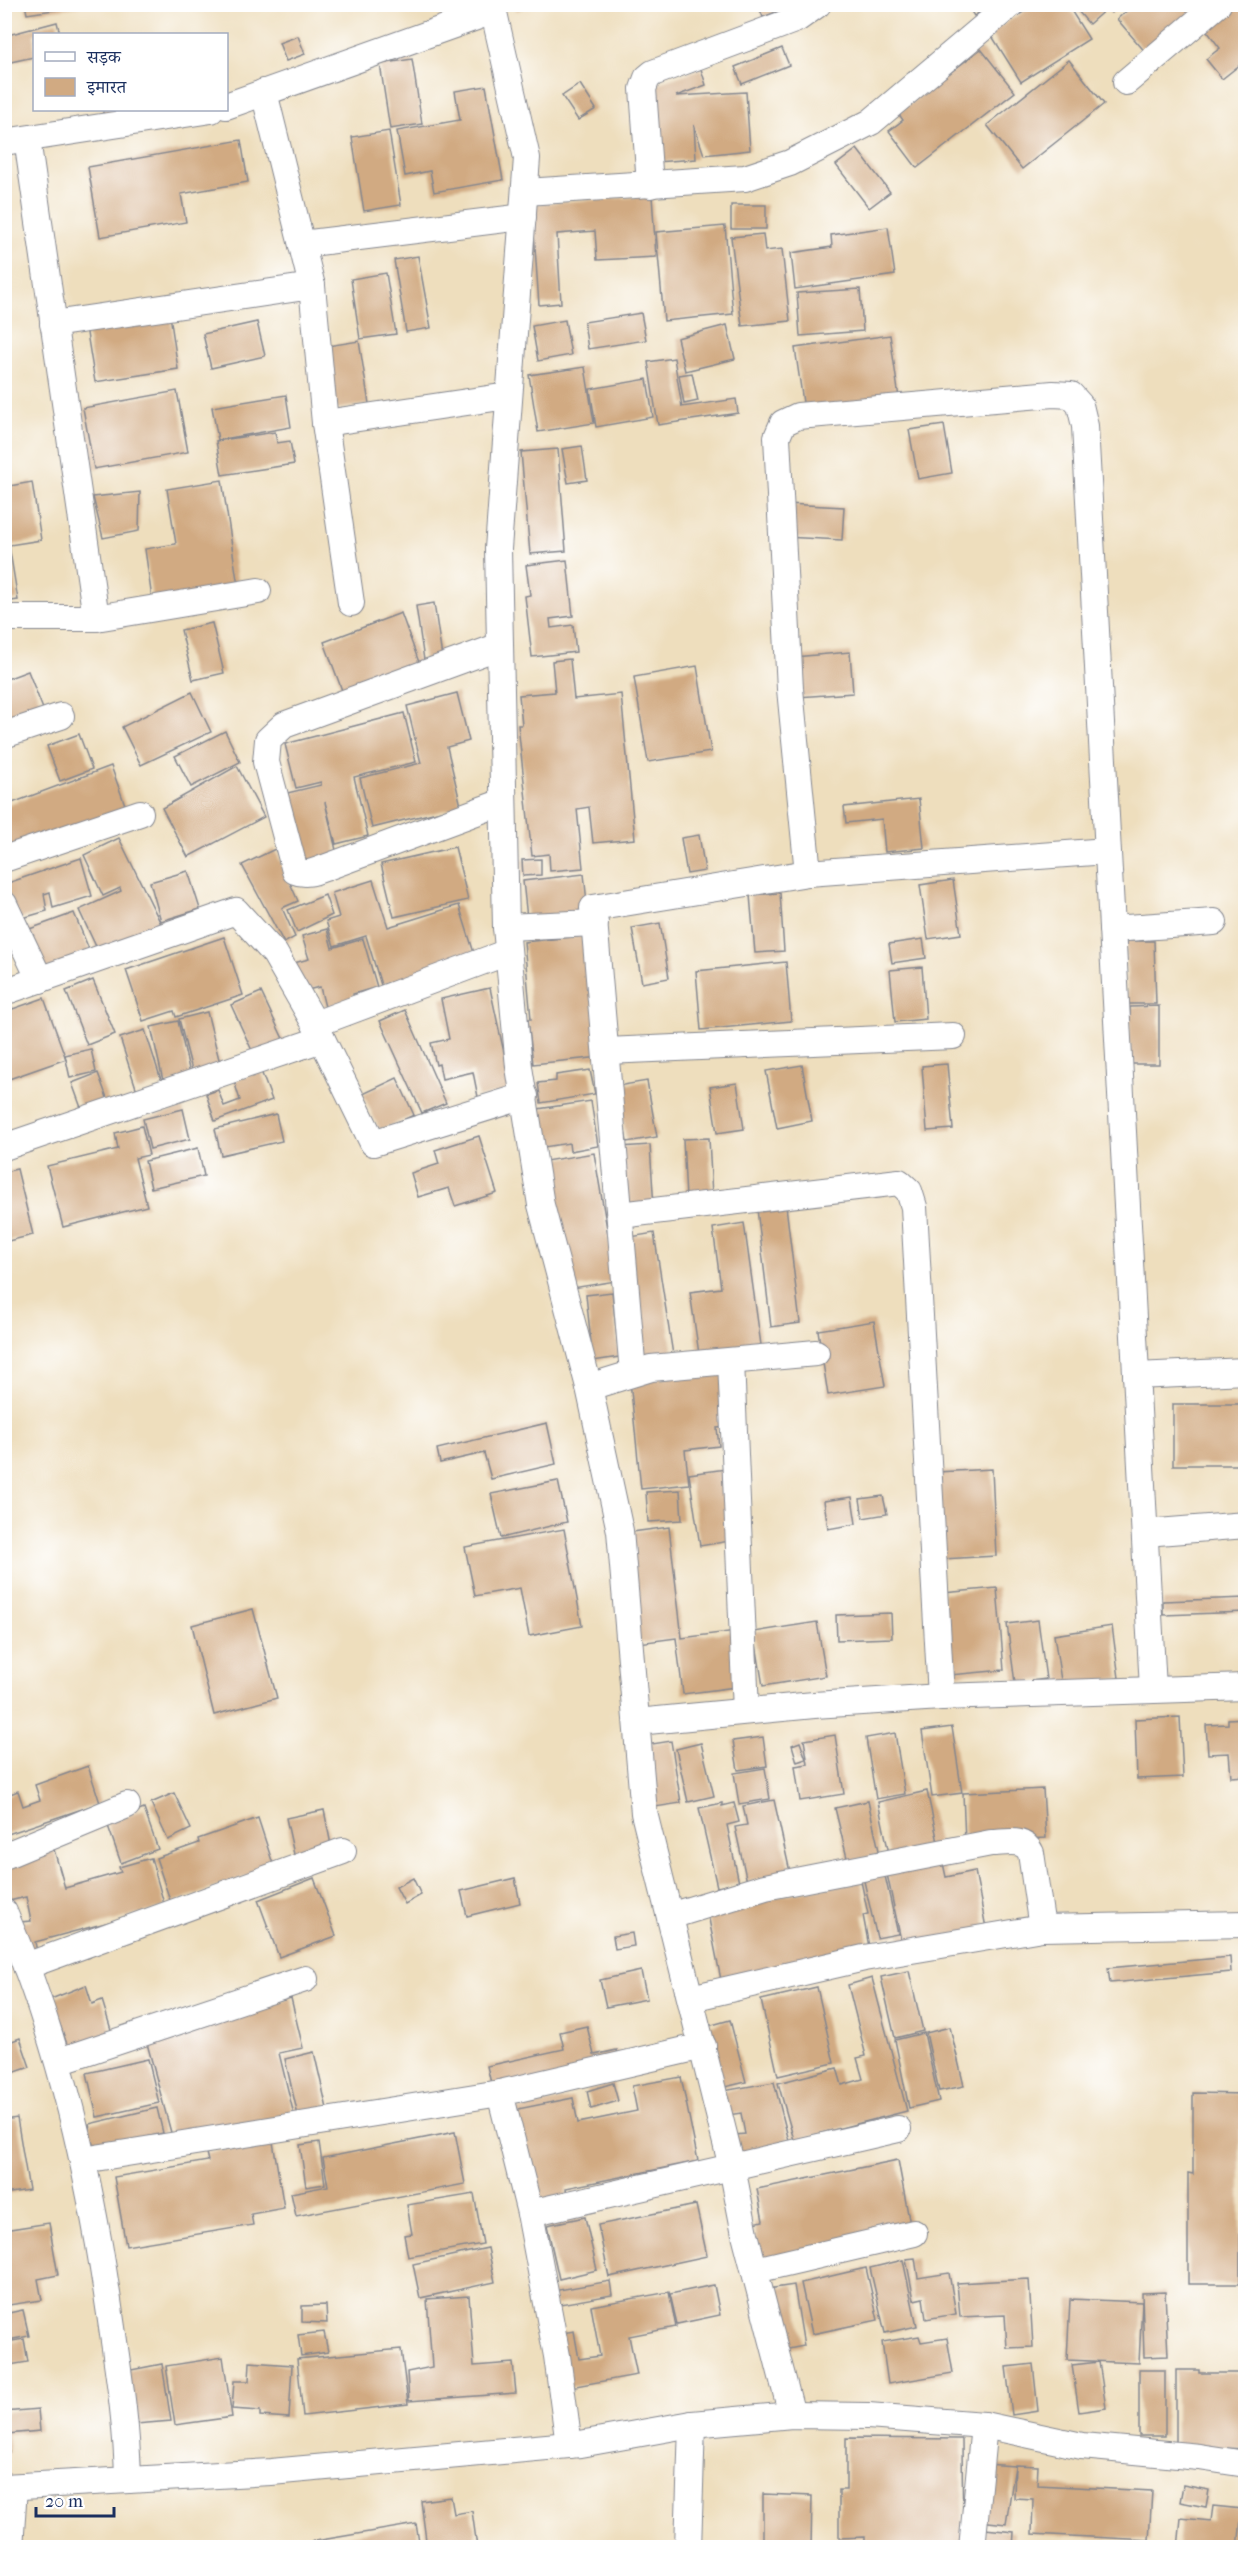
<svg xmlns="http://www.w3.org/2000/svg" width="1250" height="2552" viewBox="0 0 1250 2552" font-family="'IM FELL French Canon','Noto Serif Devanagari',serif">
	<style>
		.building { fill: #d1aa82 }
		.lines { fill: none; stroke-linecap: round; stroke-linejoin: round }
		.minor-casing { stroke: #84868e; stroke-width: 28 }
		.minor { stroke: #fff; stroke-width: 26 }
	</style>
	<rect width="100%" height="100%" fill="#fff"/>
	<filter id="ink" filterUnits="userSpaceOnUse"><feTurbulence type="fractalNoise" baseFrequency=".0167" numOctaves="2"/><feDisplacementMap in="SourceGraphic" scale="12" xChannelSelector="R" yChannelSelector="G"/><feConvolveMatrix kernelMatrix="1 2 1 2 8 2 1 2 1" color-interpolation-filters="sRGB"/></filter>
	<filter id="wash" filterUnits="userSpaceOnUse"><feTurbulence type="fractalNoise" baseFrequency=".008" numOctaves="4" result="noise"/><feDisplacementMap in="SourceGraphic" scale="24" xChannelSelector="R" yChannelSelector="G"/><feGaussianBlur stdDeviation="1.35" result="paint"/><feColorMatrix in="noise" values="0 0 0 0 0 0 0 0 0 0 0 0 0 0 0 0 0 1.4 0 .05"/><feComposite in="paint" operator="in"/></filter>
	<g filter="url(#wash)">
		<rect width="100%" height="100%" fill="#eedebd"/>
		<g id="blocks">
			<g class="building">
				<path d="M25,4h55v2l-53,8z"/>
				<path d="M439,4h22l3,14 -20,5z"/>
				<path d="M514,4h16l-13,7z"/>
				<path d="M966,4h25l-17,12z"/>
				<path d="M1036,4h31l22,35 -68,43 -31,-49z"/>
				<path d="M1072,4h32l3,4 -18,16z"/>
				<path d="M1105,4h17l-11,9z"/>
				<path d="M1135,4h72l-60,50 -30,-35z"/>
				<path d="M1233,4h13v56l-24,19 -16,-20 14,-11 -16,-21z"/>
				<path d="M758,5h36l-31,12z"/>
				<path d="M57,22l3,12h-26v23l-28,6 -2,-27z"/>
				<path d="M298,36l7,18 -19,7 -7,-18z"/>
				<path d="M782,48l7,17 -47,19 -7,-17z"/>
				<path d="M981,49l34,43 -98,76 -28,-37 14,-11 -5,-7z"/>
				<path d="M412,59l10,65 -32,5 -10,-65z"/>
				<path d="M1069,60l35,44 -82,65 -35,-44z"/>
				<path d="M701,69l5,16 -30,11 70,-4 4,58 -46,5 -10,-30 2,34 -40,3 -9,-75z"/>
				<path d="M580,84l16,25 -18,11 -16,-24z"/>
				<path d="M486,86l17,94 -69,12 -4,-21 -25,5 -8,-45 63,-11 -5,-29z"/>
				<path d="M5,88l8,45 -8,2z"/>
				<path d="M103,110h26v1l-26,4z"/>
				<path d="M389,131l12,74 -37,6 -12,-74z"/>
				<path d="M241,140l7,42 -67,12 5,28 -86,15 -12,-70z"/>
				<path d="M857,149l33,43 -21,16 -33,-43z"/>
				<path d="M652,196l4,61 -59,3 -2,-29 -38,3 4,69 -22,2 -7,-101z"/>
				<rect x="731" y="205" width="35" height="24"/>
				<path d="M725,226l8,88 -69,7 -8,-89z"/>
				<path d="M888,227l7,48 -100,14 -4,-36 41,-6 -1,-12z"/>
				<path d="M763,234l2,17 17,-2 8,72 -48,5 -11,-89z"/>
				<path d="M418,256l13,72 -25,4 -12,-72z"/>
				<path d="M386,273l10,61 -36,5 -9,-60z"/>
				<path d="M860,289l3,42 -63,5 -3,-43z"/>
				<path d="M641,313l5,27 -58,9 -4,-27z"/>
				<path d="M170,315l8,54 -83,13 -9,-55z"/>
				<path d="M565,320l6,35 -33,6 -6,-35z"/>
				<path d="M257,322l8,34 -54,12 -8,-34z"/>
				<path d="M727,325l8,34 -50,12 -8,-33z"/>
				<path d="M890,335l9,63 -95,11 -9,-61z"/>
				<path d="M359,341l10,63 -38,6 -10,-63z"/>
				<path d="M674,358l8,49 54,-8 2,14 -80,12 -10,-63z"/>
				<path d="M585,367l9,56 -56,9 -9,-57z"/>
				<path d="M692,373l6,28 -14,3 -5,-29z"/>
				<path d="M647,379l6,38 -57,10 -6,-38z"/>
				<path d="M177,391l11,61 -94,17 -11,-61z"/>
				<path d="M286,395l5,32 -73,13 -6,-33z"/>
				<path d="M944,425l8,48 -34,6 -9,-49z"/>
				<path d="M275,432l2,11 13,-2 4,23 -72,11 -6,-34z"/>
				<path d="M582,446l5,34 -19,3 -6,-34z"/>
				<path d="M558,449l8,102 -36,3 -9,-102z"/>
				<path d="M222,480l17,113 -86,13 -8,-57 31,-5 -9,-55z"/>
				<path d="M32,482l9,58 -32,5 9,55 -14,2v-115z"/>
				<path d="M140,492l-1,39 -36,7 -10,-41z"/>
				<path d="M786,504l58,3 -2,33 -58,-3z"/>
				<path d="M567,560l6,56 -23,3 1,9 22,-3 3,27 -44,5 -7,-61 5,-1 -4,-30z"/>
				<path d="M434,603l8,54 -18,3 -8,-54z"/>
				<path d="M401,613l19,52 -77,28 -19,-51z"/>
				<path d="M212,623l12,50 -31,7 -12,-50z"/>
				<path d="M850,652l3,41 -55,4 -4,-40z"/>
				<path d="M570,659l4,40 47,-5 14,145 -42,4 -4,-36 -12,2 6,59 -33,3 -1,-17 -17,2 -14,-131h4l-3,-30 36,-3 -3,-31z"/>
				<path d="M697,666l14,86 -63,10 -14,-85z"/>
				<path d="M28,671l17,43 -41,17v-51z"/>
				<path d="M192,692l19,40 -70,33 -19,-38z"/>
				<path d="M457,693l12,48 -22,6 14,59 -89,22 -12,-50 61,-15 -14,-57z"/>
				<path d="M404,713l12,49 -62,15 14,59 -32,8 -11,-42 13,57 -42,9 -17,-73 42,-10v-3l-25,6 -11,-44z"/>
				<path d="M225,731l15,31 -49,25 -16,-31z"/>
				<path d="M79,734l13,35 -32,12 -13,-35z"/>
				<path d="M111,766l17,47 -124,41v-48z"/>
				<path d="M237,766l27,51 -76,40 -26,-49z"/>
				<path d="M919,799l5,49 -39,4 -3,-33 -36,4 -2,-16z"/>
				<path d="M699,835l6,36 -18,3 -6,-36z"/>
				<path d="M119,838l43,88 -62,29 -21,-45 42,-19 -1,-3 -17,8 -19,-41z"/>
				<path d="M455,847l13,53 -74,17 -13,-53z"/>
				<path d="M275,849l23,52 -16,7 13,29 -11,6 -42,-78z"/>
				<path d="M81,858l11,38 -39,12 -3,-16 -6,2 3,17 -28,8 -14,-35z"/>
				<path d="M541,859v16l-18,1 -1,-16z"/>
				<path d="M188,871l12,38 -39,12 -11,-39z"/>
				<path d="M584,874l4,38 -61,6 -4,-37z"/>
				<path d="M373,880l15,47 71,-22 16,51 -94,29 -15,-49 -32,10 -8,-25 13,-4 -7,-24z"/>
				<path d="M953,880l8,54 -33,5 -8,-54z"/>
				<path d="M780,893l4,58 -29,2 -5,-58z"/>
				<path d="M325,895l7,20 -35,17 -9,-22z"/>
				<path d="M74,913l17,41 -52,17 -15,-40z"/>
				<path d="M660,923l9,55 -27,5 -10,-55z"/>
				<path d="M327,929l5,19 31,-9 14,48 -24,7 1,4 -29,9 -5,-20 -17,4 -13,-27 19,-5 -7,-23z"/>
				<path d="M583,936l18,121 -68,7 -5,-45h3l-7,-77z"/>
				<path d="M224,937l19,58 -67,22 -2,-6 -31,10 -17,-51z"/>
				<path d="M923,939l3,19 -34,5 -3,-19z"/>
				<path d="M1126,941h28l2,63h-28z"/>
				<path d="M786,962l5,59 -90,9 -5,-59z"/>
				<path d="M922,967l4,52 -31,3 -5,-52z"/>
				<path d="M93,980l22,54 -28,11 -21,-54z"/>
				<path d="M490,988l22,102 -34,7 -5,-25 -31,7 -3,-15 -3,1 -5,-22 18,-4 -8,-40z"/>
				<path d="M261,992l24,51 -30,14 -24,-52z"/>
				<path d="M44,998l22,61 -57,20 -5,-12v-55z"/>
				<path d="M1159,1006v58h-29v-57z"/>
				<path d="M405,1010l41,93 -24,10 -42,-92z"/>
				<path d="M207,1012l15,59 -28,7 -15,-59z"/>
				<path d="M178,1021l13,57 -27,7 -13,-58z"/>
				<path d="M145,1030l17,53 -25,8 -17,-53z"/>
				<path d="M91,1049l5,23 -26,6 -5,-23z"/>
				<path d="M947,1064l6,65 -26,2 -5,-65z"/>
				<path d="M802,1065l10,56 -35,7 -11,-57z"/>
				<path d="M590,1070l5,24 -54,9 -3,-20 18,-2v-6z"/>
				<path d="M261,1071l11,29 -57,21 -9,-27 12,-4 6,16 16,-6 -6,-19z"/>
				<path d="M98,1073l12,33 -26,10 -12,-33z"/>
				<path d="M397,1078l17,37 -34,15 -17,-36z"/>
				<path d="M647,1081l10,56 -30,5 -10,-56z"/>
				<path d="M737,1083l7,46 -27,4 -7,-46z"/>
				<path d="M591,1101l7,45 -28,5 -1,-8 -25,4 -6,-38z"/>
				<path d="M183,1109l7,30 -40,10 -7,-30z"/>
				<path d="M276,1114l6,27 -61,14 -6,-26z"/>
				<path d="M142,1126l7,29 -14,3 12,48 -84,21 -16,-61 71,-17 -3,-16z"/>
				<path d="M479,1136l18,57 -42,13 -6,-18 -31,9 -7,-24 28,-9 -4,-14z"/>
				<path d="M709,1138l3,59 -26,1 -3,-59z"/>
				<path d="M650,1145l4,63 -30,1 -4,-62z"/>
				<path d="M198,1148l6,28 -53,12 -6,-27z"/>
				<path d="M594,1153l22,128 -49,8 -22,-128z"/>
				<path d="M17,1169l16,66 -29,7v-70z"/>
				<path d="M786,1206l14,117 -29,4 -14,-118z"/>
				<path d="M744,1223l17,122 -62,9 -9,-62 31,-4 -8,-60z"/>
				<path d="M654,1233l19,122 -30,5 -19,-122z"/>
				<path d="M612,1292l7,65 -26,4 -7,-66z"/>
				<path d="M874,1321l11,65 -57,9 -10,-65z"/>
				<path d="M722,1371l6,56 -11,1 2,18 -34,4 4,34 -48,5 -11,-108z"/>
				<path d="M1173,1404h72l-1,61h-71z"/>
				<path d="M547,1423l9,41 -65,15 -7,-26 -44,10 -3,-14z"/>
				<path d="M726,1469l10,71 -36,6 -11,-72z"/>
				<path d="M992,1469l4,87 -54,3 -5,-87z"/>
				<path d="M558,1481l9,41 -66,16 -10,-44z"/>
				<path d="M680,1490l2,30 -34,2 -2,-30z"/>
				<path d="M883,1496l4,18 -24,4 -3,-19z"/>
				<path d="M852,1497l4,27 -28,5 -4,-28z"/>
				<path d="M669,1527l13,111 54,-7 7,55 -60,8 -7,-56 -37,5 -14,-110z"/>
				<path d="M564,1529l18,97 -53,10 -9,-48 -45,8 -10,-49z"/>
				<path d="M997,1588l7,82 -54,5 -7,-82z"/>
				<path d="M1246,1598v14l-83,3v-14z"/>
				<path d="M253,1609l24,89 -63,17 -22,-90z"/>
				<path d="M891,1613l1,25 -55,2 -1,-25z"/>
				<path d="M1038,1620l8,59 -31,4 -8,-59z"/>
				<path d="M817,1622l9,54 -63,10 -9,-54z"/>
				<path d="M1112,1626l7,52 -57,9 -8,-52z"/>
				<path d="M1180,1717l3,60 -46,2 -2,-60z"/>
				<path d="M1246,1718v58l-15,1 -2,-24 -21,1 -2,-29 22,-1v-5z"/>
				<path d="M952,1727l10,66 -30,4 -10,-66z"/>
				<path d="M895,1733l10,61 -29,5 -10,-61z"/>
				<path d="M835,1735l9,59 -44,7 -5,-35 13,-2 -4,-24z"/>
				<path d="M763,1737l4,29 -29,4 -5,-29z"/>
				<path d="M671,1741l10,62 -32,5 -10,-62z"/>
				<path d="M800,1742l6,17 -9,3 -5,-17z"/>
				<path d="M701,1743l13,53 -26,6 -12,-53z"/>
				<path d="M88,1766l12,37 -95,32v-39l13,-5 5,15 17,-6 -5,-15z"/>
				<path d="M765,1768l5,31 -31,5 -5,-31z"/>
				<path d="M1043,1789l3,49 -81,4 -2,-49z"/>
				<path d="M927,1791l12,56 -49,11 -12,-56z"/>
				<path d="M174,1793l17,36 -23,11 -17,-37z"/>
				<path d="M774,1800l16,72 -43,10 -12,-55 12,-2 -4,-19z"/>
				<path d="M868,1801l12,54 -32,7 -13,-54z"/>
				<path d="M722,1803v3l12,-3 5,19 -12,3 12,58 -22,4 -18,-79z"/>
				<path d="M144,1809l14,40 -37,14 -14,-40z"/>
				<path d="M324,1810l8,40 -37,9 -9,-41z"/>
				<path d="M258,1818l16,49 -103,36 -15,-45 43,-15 -1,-4z"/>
				<path d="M53,1846l12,42 56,-16 -2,-5 32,-9 14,49 -130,35 2,10 -9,5 -8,-35 11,-1 -5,-24 -21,5 -1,-41z"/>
				<path d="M943,1863l3,14 29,-6 11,57 -84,17 -15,-71z"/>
				<path d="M885,1876l13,58 -21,4 -13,-57z"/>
				<path d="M314,1878l22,58 -57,21 -21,-57z"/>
				<path d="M413,1878l8,17 -16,9 -9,-17z"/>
				<path d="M515,1878l5,25 -53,13 -6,-25z"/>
				<path d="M861,1881l7,33 -5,1 7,37 -149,28 -14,-71z"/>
				<path d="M632,1933l2,13 -19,3 -2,-13z"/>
				<path d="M1230,1957l1,15 -121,11 -2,-15z"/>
				<path d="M641,1971l6,28 -41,8 -6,-27z"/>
				<path d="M909,1971l14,60 -28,7 -14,-61z"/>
				<path d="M872,1978l35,133 -113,29 -16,-57 59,-15 5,17 21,-6 -6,-21 9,-2 -18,-71z"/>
				<path d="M86,1985l6,19 10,-4 10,33 -44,14 -9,-25 -6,2 -7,-23z"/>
				<path d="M817,1987l17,76 -56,13 -17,-76z"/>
				<path d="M291,1998l12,50 -24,5 15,62 -121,25 -28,-104z"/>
				<path d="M730,2020l16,62 -30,7 -15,-61z"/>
				<path d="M587,2026l7,29 23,-5 3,13 -127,29 -6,-26 77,-17 -4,-17z"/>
				<path d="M950,2027l14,59 -25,5 -13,-58z"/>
				<path d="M924,2033l15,68 -30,7 -14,-68z"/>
				<path d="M20,2038l10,29 -26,9v-32z"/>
				<path d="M314,2052l14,61 -29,7 -14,-61z"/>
				<path d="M148,2059l11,44 -62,14 -10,-44z"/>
				<path d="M681,2077l17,84 -132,27 1,8 -36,7 -18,-93 60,-12 5,25 59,-12 -5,-25z"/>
				<path d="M774,2082l16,63 -52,9 -3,-19 10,-1 -4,-21 -13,2 -5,-24z"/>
				<path d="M613,2083l5,18 -27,8 -4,-18z"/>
				<path d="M1193,2093l53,1v35h-6v155h-52v-111l5,1z"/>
				<path d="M157,2108l6,25 -69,17 -5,-26z"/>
				<path d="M17,2118l12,72 -25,4v-74z"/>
				<path d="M455,2132l10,52 -169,32 -5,-23 37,-7 -5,-28z"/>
				<path d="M273,2142l11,66 -33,6 2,11 -127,21 -12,-69 94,-16 -2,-8z"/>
				<path d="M319,2142l6,42 -19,3 -6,-42z"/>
				<path d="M898,2160l13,70 -150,29 -7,-36 9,-2 -6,-32z"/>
				<path d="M474,2194l9,50 -75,13 -4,-22 8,-1 -5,-29z"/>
				<path d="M696,2205l11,51 -98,21 -11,-52z"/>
				<path d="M585,2217l12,53 -38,9 -12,-54z"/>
				<path d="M49,2223l9,52 -20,4 4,21 -33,5 -5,-25v-50z"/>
				<path d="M488,2248l7,34 -75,16 -7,-34z"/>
				<path d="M915,2258l3,20 31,-5 7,41 -30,5 -3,-21 -9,2 -8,-41z"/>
				<path d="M903,2260l14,66 -32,7 -15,-65z"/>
				<path d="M866,2268l12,52 -66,14 -11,-51z"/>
				<path d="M1029,2279l4,68 -26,1 -2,-33 -45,2 -3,-34z"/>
				<path d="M610,2281l2,14 -57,10 -2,-14z"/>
				<path d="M714,2285l6,30 -43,9 -7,-30z"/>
				<path d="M794,2285l10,61 -26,5 -10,-62z"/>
				<path d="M669,2292l7,35 -47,9 8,39 -72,13 -9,-54 18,-3 5,28 21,-3 -9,-50z"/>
				<path d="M1165,2292l3,64 -24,1 -2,-64z"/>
				<path d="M469,2296l5,70 39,-3 3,30 -107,8 -2,-29 25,-5 -5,-68z"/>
				<path d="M1070,2299l72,3 -3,61 -72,-3z"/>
				<path d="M326,2305l1,18 -25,-1v-16z"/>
				<path d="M23,2310l6,26 -21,4 -4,-26z"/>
				<path d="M324,2332l4,20 -27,4 -3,-21z"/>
				<path d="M919,2336l2,6 26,-4 6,35 -65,11 -6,-42z"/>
				<path d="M24,2339l4,23 -18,3 -4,-23z"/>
				<path d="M401,2349l7,55 -105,12 -6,-57z"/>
				<path d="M223,2357l9,60 -57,8 -9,-59z"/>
				<path d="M250,2362l42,3 -3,53 -29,-2v-5l-28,-2 2,-28h15z"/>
				<path d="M1099,2362l7,46 -27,4 -7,-47z"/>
				<path d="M162,2364l9,57 -35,3 -10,-53z"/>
				<path d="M1033,2364l5,47 -26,4 -6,-48z"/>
				<rect x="1139" y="2370" width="26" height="66"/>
				<path d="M1176,2370h23v3h40v19h7v57l-70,-3z"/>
				<path d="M38,2409l2,22 -33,3 2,18 -5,1v-41z"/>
				<path d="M846,2438l116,1 1,109h-98v-11l-26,1v-48h7z"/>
				<path d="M985,2464l30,2 -9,58 -26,-3z"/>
				<path d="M1015,2465l23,1 -1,19 115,6 -3,49 -117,-6 1,-35 -19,-1z"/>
				<path d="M1183,2485l26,5 -3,17 -26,-5z"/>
				<path d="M763,2494l49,2 -1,52h-52l1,-7 3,-1z"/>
				<path d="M451,2497l3,17 18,-3 5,36 -50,1 -6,-47z"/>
				<path d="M1213,2506l29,3 -4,39h-60l3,-30 30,3z"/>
				<path d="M416,2524l4,24h-134v-2z"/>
				<path d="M985,2529l29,3 -1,16h-30z"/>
			</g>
		</g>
	</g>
	<g filter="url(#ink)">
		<use href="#blocks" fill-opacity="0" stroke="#84868e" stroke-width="1.5"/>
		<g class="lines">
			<defs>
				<g id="minor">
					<path d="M492,4l35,154 -29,391 8,378 13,140 22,138 48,182 31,144 24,282 88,354 13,67 47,181"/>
					<path d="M1126,82l92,-78"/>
					<path d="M264,92l48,194"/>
					<path d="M226,106l267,-95"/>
					<path d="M4,142l207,-32"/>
					<path d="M650,185l-7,-96 4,-11 6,-5 144,-54 21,-15"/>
					<path d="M525,192l220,-14 45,-15 81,-41 140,-118"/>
					<path d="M302,244l221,-27"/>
					<path d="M53,324l259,-38 13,137 183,-27"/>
					<path d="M325,423l26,180"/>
					<path d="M4,618h92l-69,-479"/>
					<path d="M96,618l162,-27"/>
					<path d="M500,646l-216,79 -16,15 -2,22 29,109c12,5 21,0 32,-4l176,-65"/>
					<path d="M4,735l57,-19"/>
					<path d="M4,859l136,-46"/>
					<path d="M808,873l-18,-184 -13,-252 6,-14 15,-7 255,-22 18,1 9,10 5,21 68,1263"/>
					<path d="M4,904l36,76"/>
					<path d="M506,927l89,-4"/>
					<path d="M1112,929l102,-7"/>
					<path d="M4,992l232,-81 39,43 40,70 193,-72"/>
					<path d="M322,1039l51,104 152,-47"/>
					<path d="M606,1051l347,-15"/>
					<path d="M4,1147l318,-108 -7,-15"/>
					<path d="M620,1215l279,-33 10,9 5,16 27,490"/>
					<path d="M731,1361l15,350"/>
					<path d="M633,1373l-40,-465 215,-35 299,-22"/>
					<path d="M1136,1376l110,-5"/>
					<path d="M589,1387l62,-19 165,-15"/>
					<path d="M1145,1533l101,-8"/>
					<path d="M637,1722l177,-17 127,-8 305,-10"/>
					<path d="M4,1856l123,-51"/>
					<path d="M4,1912c56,128 86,264 106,402 8,55 17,110 18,166"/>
					<path d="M670,1916l95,-29 226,-44c15,0 33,-6 40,10l11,75"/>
					<path d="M26,1966l317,-115"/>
					<path d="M691,1998l173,-40 178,-30 204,-4"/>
					<path d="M703,2046l-203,47 30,120 368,-84"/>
					<path d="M59,2061l246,-82"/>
					<path d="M83,2160l417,-67"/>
					<path d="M530,2213l27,143 12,89"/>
					<path d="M755,2270l159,-37"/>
					<path d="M4,2487l267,-15 309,-28 112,-20 100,-9 76,1 116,9 98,21 117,11 47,7"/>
					<path d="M10,2548l4,-61"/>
					<path d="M688,2548l4,-124"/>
					<path d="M972,2548l12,-123"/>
				</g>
			</defs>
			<use href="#minor" class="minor-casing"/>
			<use href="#minor" class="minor"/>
		</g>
	</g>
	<rect width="1250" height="2552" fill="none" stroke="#fff" stroke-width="24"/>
	<rect x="33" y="33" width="195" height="78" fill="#ffffff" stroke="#a4acbf" stroke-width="1.5"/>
	<rect x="45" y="52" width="30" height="9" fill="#ffffff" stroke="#a4acbf" stroke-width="1.5"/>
	<text x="87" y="63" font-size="18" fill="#1b2f5e">सड़क</text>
	<rect x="45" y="78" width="30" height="18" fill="#d1aa82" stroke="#a4acbf" stroke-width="1.5"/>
	<text x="87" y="93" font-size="18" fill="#1b2f5e">इमारत</text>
	<path d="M36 2507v9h78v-9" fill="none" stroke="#1b2f5e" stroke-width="3"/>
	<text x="45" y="2507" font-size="18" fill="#1b2f5e" stroke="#ffffff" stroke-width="4.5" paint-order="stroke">20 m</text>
</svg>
